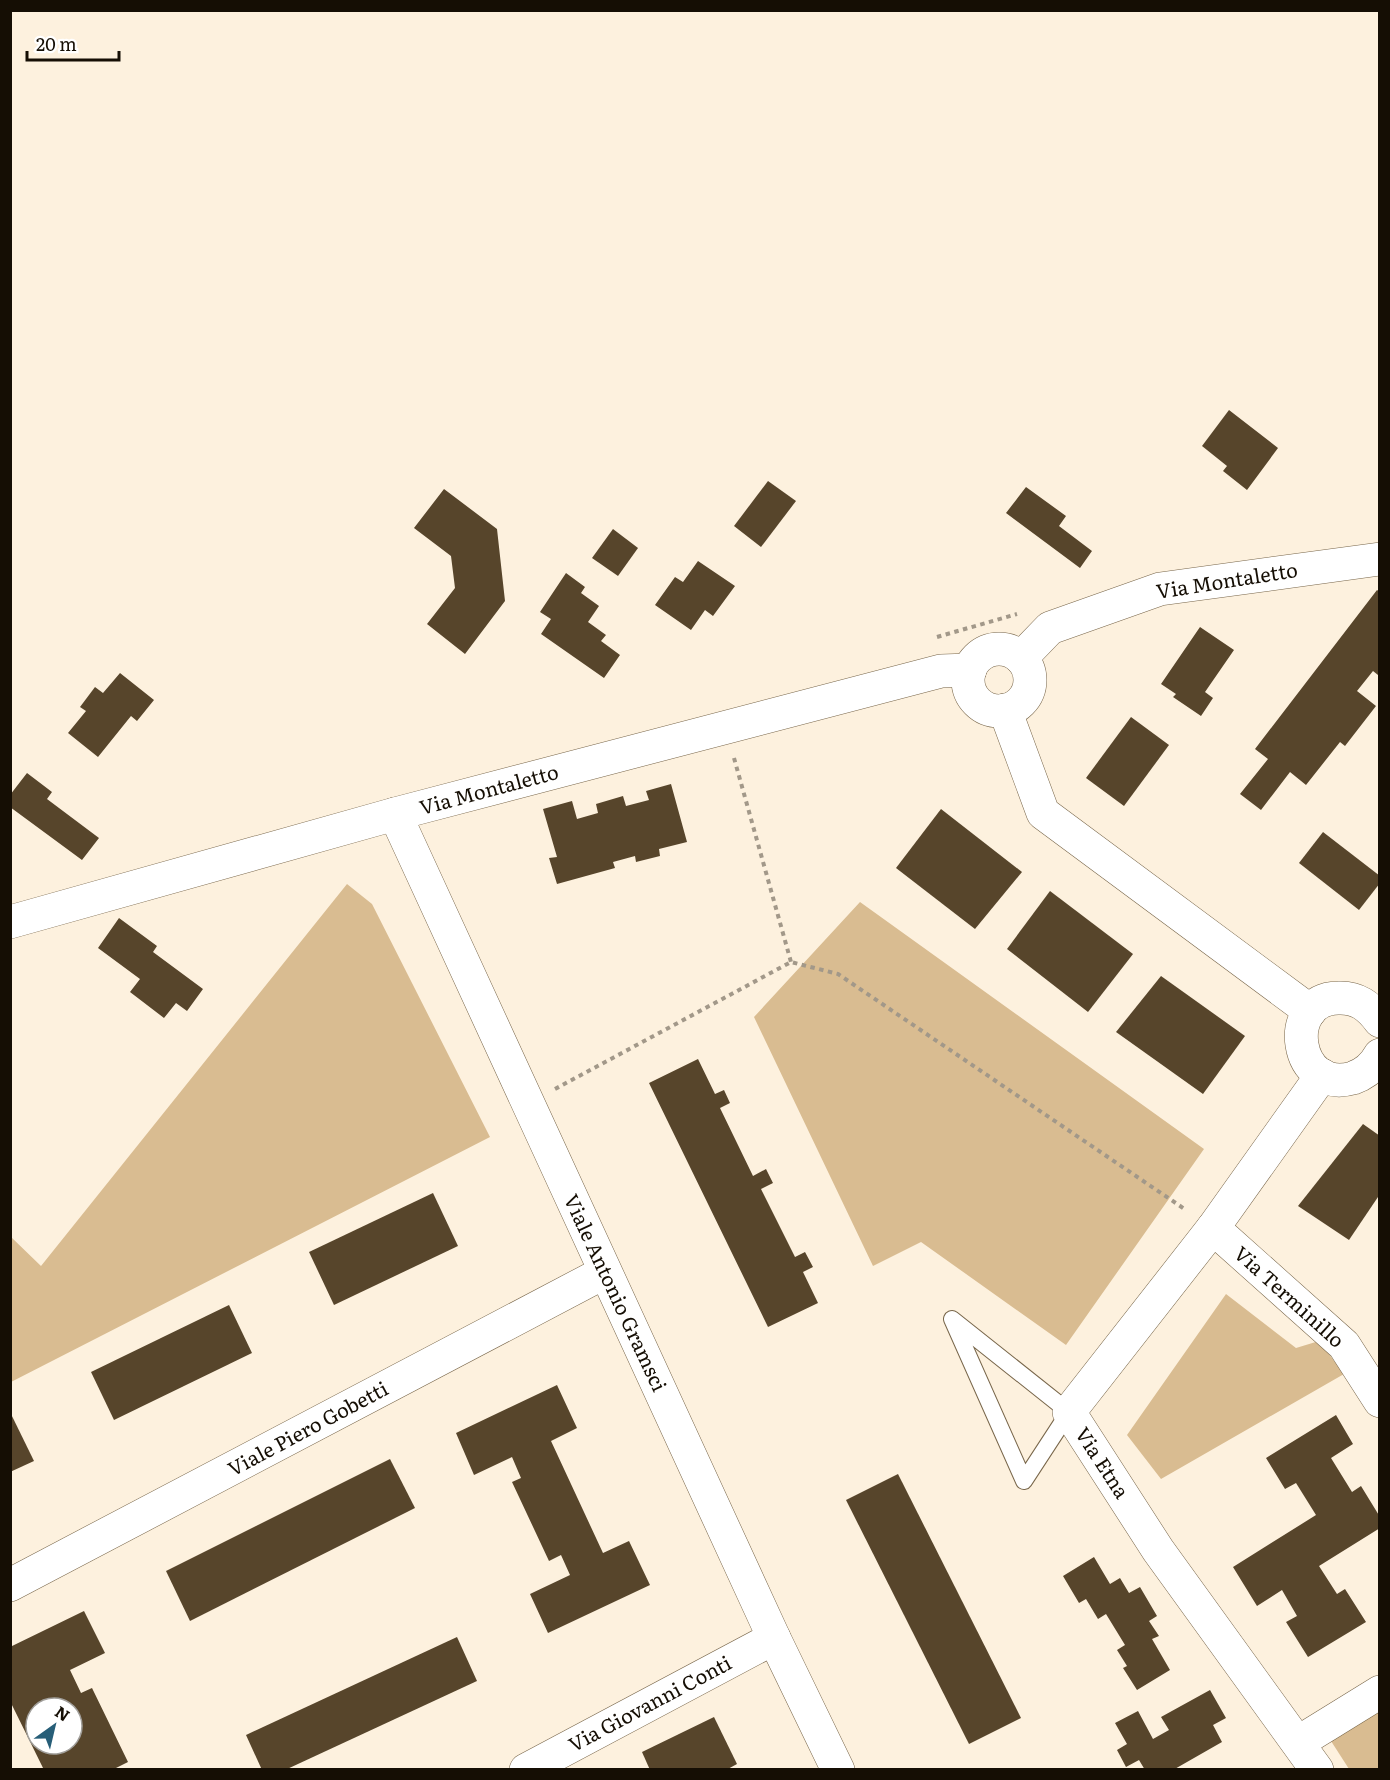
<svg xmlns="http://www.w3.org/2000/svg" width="1390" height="1780" viewBox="0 0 1390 1780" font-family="Literata,serif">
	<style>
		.green { fill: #d9bc91 }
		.building { fill: #57452b; fill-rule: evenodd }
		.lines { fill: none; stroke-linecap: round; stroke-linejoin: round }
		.service-casing { stroke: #78664a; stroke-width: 18 }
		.minor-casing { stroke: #78664a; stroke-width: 34 }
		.path { stroke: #a29889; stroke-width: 4; stroke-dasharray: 4.5 4.5; stroke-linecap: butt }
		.service { stroke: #fff; stroke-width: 16 }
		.minor { stroke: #fff; stroke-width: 33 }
		.labels { text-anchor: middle; stroke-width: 6; stroke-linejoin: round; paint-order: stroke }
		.street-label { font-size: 20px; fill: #150e04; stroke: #fff }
	</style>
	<rect width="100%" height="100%" fill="#fdf1de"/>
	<g class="green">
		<path d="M347,884l25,20 118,233 -479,245v-145l30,29z"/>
		<path d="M860,902l344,247 -138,196 -145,-103 -48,24 -119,-249z"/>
		<path d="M1226,1294l70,54 23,-7 25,33 -183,105 -34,-44z"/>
		<path d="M1379,1711v58h-30l-18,-28z"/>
	</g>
	<g class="building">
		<path d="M1229,410l49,38 -31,42 -24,-19 4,-5 -25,-20z"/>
		<path d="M768,481l28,20 -35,46 -27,-21z"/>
		<path d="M1026,487l40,29 -7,10 33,25 -12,17 -74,-55z"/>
		<path d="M444,489l53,40 8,72 -40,53 -38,-30 28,-36 -4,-32 -37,-28z"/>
		<path d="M613,529l25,19 -20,28 -26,-18z"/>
		<path d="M698,561l37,25 -22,30 -8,-6 -14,20 -36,-25 20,-28 8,5z"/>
		<path d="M566,573l19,14 -4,6 18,13 -11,16 18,13 -5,6 19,14 -16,23 -63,-44 10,-15 -11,-7z"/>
		<path d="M1377,590l3,2v82l-2,1 -5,-4 -16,20 19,15 -31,40 -5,-4 -34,43 -16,-13 -29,38 -21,-16 28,-35 -13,-10z"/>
		<path d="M1200,627l34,23 -29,42 8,6 -12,18 -28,-19 3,-3 -15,-10z"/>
		<path d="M120,673l34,27 -17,21 -6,-5 -33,41 -30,-24 18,-22 -6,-4 15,-20 8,6z"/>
		<path d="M1131,717l38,28 -45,61 -38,-28z"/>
		<path d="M27,773l25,19 -5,7 52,39 -17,22 -72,-53v-12z"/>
		<path d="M671,784l16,58 -28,7 1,7 -24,6 -1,-6 -22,6 2,6 -58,16 -8,-26 8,-1 -14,-48 29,-8 5,18 21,-6 -2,-9 27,-8 3,10 23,-6 -3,-9z"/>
		<path d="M941,809l81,63 -47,57 -79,-61z"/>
		<path d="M1323,832l57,44v7l-21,27 -60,-47z"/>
		<path d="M1050,891l83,63 -45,58 -81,-63z"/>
		<path d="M119,918l38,28 -4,6 50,37 -16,22 -11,-8 -12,15 -34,-26 10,-13 -42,-31z"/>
		<path d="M1161,976l84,60 -42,58 -87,-62z"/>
		<path d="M698,1059l17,35 9,-4 6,13 -10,5 33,68 13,-7 7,14 -12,6 34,68 10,-5 8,15 -10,5 15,31 -50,24 -119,-244z"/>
		<path d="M1363,1124l17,12v58l-31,46 -51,-34z"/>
		<path d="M433,1193l25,53 -124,59 -25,-53z"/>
		<path d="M229,1305l23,48 -138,67 -23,-48z"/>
		<path d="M557,1385l20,43 -26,13 52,112 26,-12 21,44 -102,48 -18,-39 40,-19 -9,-20 -12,6 -37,-79 9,-4 -9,-21 -38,18 -18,-42z"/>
		<path d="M10,1412l24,49 -24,11z"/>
		<path d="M1336,1415l17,29 -22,14 21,34 9,-6 19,31v11l-61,38 18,28 8,-5 21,33 -58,35 -22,-35 11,-6 -15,-26 -25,16 -24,-39 83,-52 -20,-32 -11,6 -19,-31z"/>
		<path d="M390,1459l25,49 -225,113 -24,-50z"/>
		<path d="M898,1474l123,244 -52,26 -123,-244z"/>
		<path d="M1094,1557l16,27 10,-6 9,15 11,-6 17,29 -8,5 10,15 -7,3 18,31 -33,20 -14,-22 4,-2 -10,-16 8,-5 -19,-31 -8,5 -12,-20 -7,4 -16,-27z"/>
		<path d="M84,1611l21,42 -35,17 11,23 11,-5 36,74 -12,6 1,2h-73l-34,-69v-54zM36,1708h36v36h-36z"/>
		<path d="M457,1637l20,44 -192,89h-23l-16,-35z"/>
		<path d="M1210,1690l16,28 -13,7 9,17 -49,28h-28l-6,-10 -13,7 -9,-17 10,-6 -12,-21 23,-12 15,28 16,-9 -8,-13z"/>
		<path d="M714,1717l23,47 -11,6h-76l-8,-18z"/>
	</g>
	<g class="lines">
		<defs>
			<path id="service" d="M952,1319l117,93 -45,69z"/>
			<g id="minor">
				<circle cx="999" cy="680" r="31"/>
				<path d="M1021,658l29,-30 110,-39 220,-30"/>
				<path d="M1005,710l38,103 267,198"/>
				<path d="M395,814l379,824 64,132"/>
				<path d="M10,922l385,-108 546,-143 29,-1"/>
				<path d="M1380,1021c-11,-15 -23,-24 -42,-23 -57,1 -44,97 15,80 12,-4 21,-12 27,-23"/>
				<path d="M1213,1228l131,117 36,56"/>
				<path d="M10,1585l595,-313"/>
				<path d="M1299,1742l81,-50"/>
				<path d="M526,1770l248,-132"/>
				<path d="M1317,1770l-159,-220 -89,-138 144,-184 109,-153"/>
			</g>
		</defs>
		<use href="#service" class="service-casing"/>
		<use href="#minor" class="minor-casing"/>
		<g class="path">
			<path d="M937,637l80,-23"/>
			<path d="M734,758l57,204"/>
			<path d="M555,1089l236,-127 47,12 348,236"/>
		</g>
		<use href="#service" class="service"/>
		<use href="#minor" class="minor"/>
	</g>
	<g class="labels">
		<g class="street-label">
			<text transform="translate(1227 581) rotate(-9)" y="7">Via Montaletto</text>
			<text transform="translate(489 790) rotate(-15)" y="7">Via Montaletto</text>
			<text transform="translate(615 1293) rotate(65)" y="7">Viale Antonio Gramsci</text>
			<text transform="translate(1289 1297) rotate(42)" y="7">Via Terminillo</text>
			<text transform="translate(308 1429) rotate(-28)" y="7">Viale Piero Gobetti</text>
			<text transform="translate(1102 1463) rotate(57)" y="7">Via Etna</text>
			<text transform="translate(650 1704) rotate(-28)" y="7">Via Giovanni Conti</text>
		</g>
	</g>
	<rect width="1390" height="1780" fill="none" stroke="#150e04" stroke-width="24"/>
	<g transform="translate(54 1726) rotate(34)"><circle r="28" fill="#ffffff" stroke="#a19f9b" stroke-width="1.5"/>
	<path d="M0-4.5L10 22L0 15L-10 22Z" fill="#275e78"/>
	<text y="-9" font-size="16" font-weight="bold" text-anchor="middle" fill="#150e04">N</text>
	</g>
	<path d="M27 51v9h92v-9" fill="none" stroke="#150e04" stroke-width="3"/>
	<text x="36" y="51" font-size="18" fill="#150e04" stroke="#ffffff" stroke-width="4.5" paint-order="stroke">20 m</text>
</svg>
